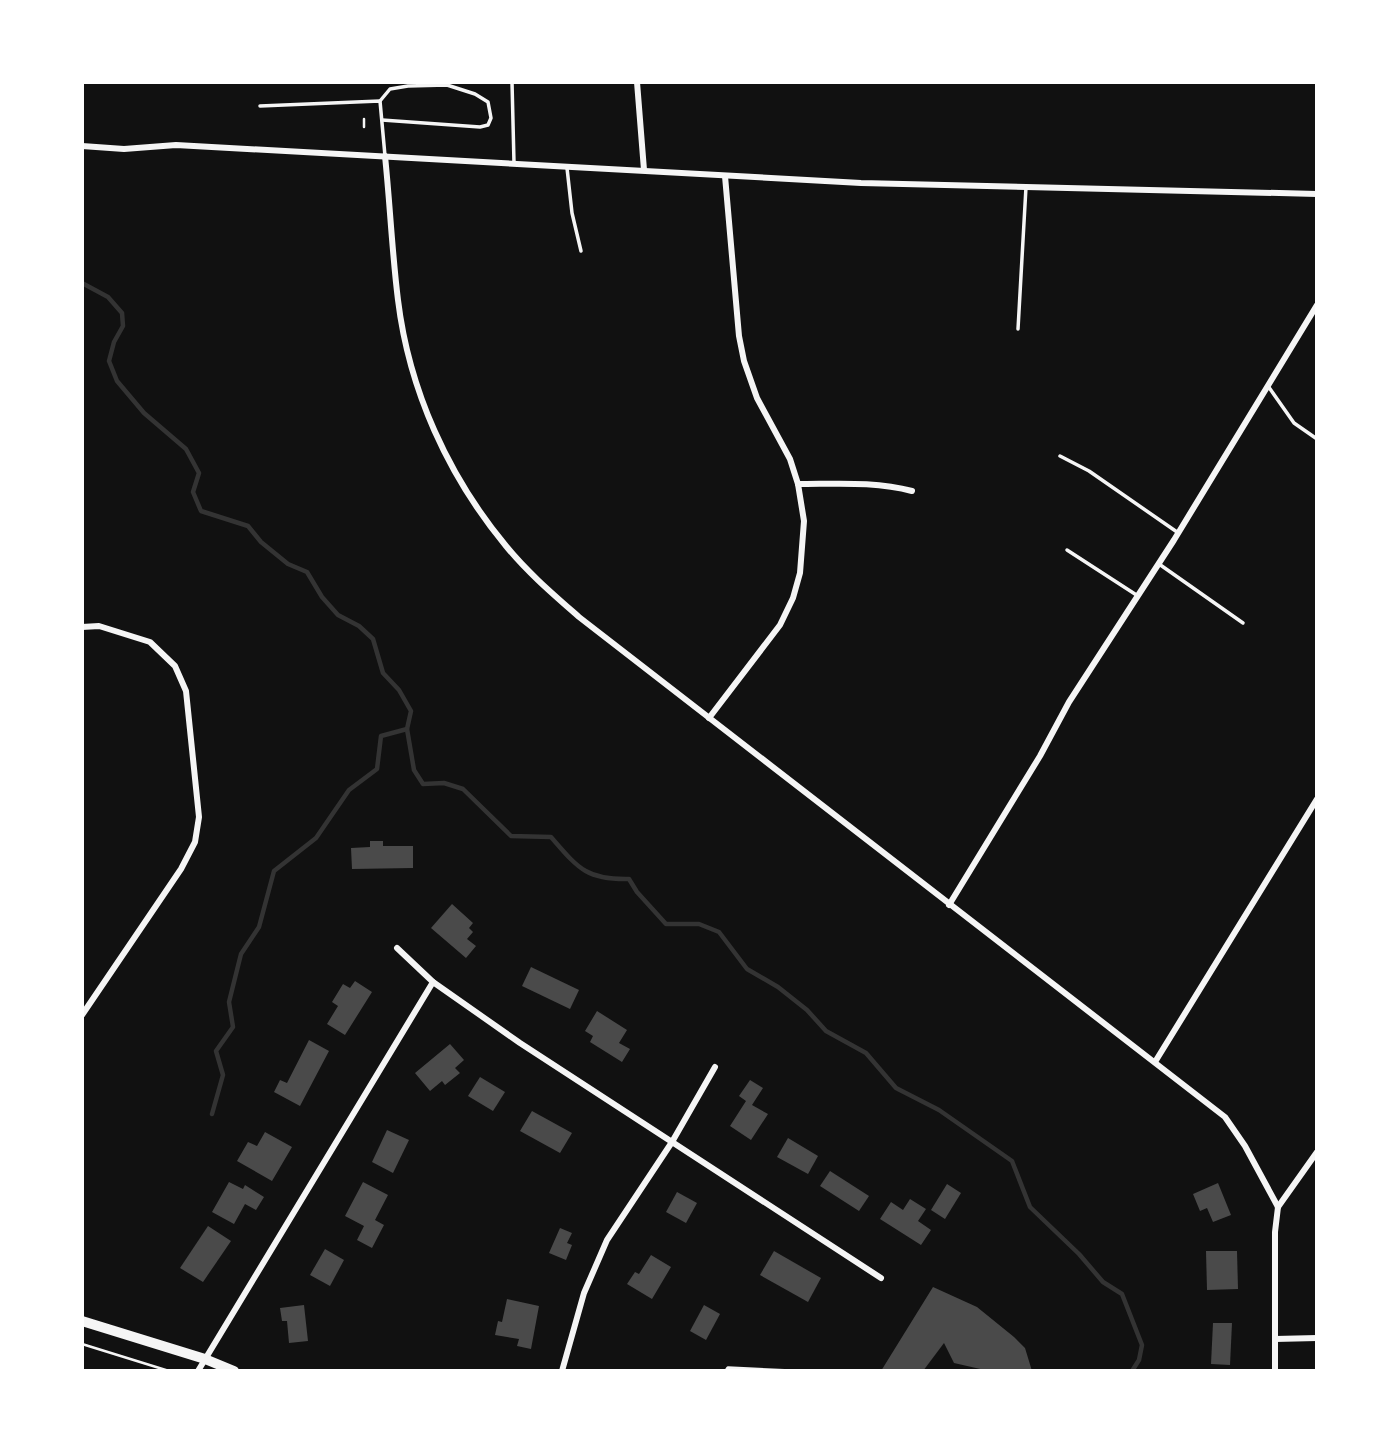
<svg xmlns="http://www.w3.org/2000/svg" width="1399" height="1453" viewBox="0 0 1399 1453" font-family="Karla,sans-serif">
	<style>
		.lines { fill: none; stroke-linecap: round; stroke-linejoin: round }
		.stream { stroke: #333; stroke-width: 4.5 }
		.building { fill: #4a4a4a }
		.path { stroke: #f5f5f5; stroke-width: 2.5 }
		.service { stroke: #f5f5f5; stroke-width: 3.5 }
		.minor { stroke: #f5f5f5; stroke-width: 6 }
		.primary { stroke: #f5f5f5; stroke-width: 10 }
	</style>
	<rect width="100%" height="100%" fill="#111"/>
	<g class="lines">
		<g class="stream">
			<path d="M82,283l26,14 14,16 1,13 -9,16 -5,19 8,20 27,32 42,36 13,24 -6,19 8,19 47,15 13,16 27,22 19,8 15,25 16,18 21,11 14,13 10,34 16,17 12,21 -4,18 7,41 9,14 21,-1 19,6 48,47 40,1c27,31 35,43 78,42l8,13 29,32h33l20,8 28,37 31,18 29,23 19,21 40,22 30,35 43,22 73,51 18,46 49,47 24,28 19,12 20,51 -3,15 -7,11"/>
			<path d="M212,1114l11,-39 -7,-24 17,-24 -4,-25 12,-48 18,-27 15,-56 42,-33 33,-48 28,-21 4,-33 26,-7"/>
		</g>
	</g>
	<g class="building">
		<path d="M370,841h13v5h30v22l-61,1 -1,-21 19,-1z"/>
		<path d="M452,904l21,19 -4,5 4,4 -6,7 9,7 -10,12 -35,-30z"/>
		<path d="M531,967l48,23 -9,19 -48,-23z"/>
		<path d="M355,981l17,11 -27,43 -18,-11 11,-18 -6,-4 11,-18 7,4z"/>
		<path d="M597,1011l30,19 -8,13 11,6 -8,13 -32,-20 3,-6 -8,-5z"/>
		<path d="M309,1040l20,11 -29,55 -26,-14 6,-12 7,3z"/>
		<path d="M450,1044l14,16 -9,8 5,5 -15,12 -3,-4 -12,10 -15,-18z"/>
		<path d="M480,1077l25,15 -12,19 -25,-15z"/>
		<path d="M750,1080l13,8 -11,17 16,9 -17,26 -21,-14 16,-25 -7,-5z"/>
		<path d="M532,1111l40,22 -12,20 -40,-22z"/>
		<path d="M387,1130l22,10 -16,33 -21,-11z"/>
		<path d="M265,1132l27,15 -20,34 -35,-20 11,-19 9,4z"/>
		<path d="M788,1138l30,18 -10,18 -31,-17z"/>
		<path d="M830,1171l39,25 -10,15 -39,-25z"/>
		<path d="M229,1182l14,7 2,-4 19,12 -8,13 -11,-6 -11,20 -22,-12z"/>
		<path d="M363,1182l25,13 -13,25 9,5 -12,23 -15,-8 7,-14 -19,-10z"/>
		<path d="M1218,1183l13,32 -18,7 -6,-14 -7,3 -7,-17z"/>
		<path d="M947,1184l14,9 -16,26 -14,-9z"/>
		<path d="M677,1192l20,11 -11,20 -20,-11z"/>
		<path d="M910,1199l16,10 -8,12 13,9 -10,15 -41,-26 11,-17 12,8z"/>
		<path d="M208,1226l23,15 -28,41 -23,-14z"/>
		<path d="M560,1228l12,5 -5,10 5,2 -6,15 -17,-7z"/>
		<path d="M325,1249l19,11 -14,26 -20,-11z"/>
		<path d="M774,1251l47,27 -13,24 -48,-27z"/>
		<path d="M1206,1251h31l1,38 -31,1z"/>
		<path d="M651,1255l20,12 -19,32 -25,-15 8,-12 4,2z"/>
		<path d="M933,1287l44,20 37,30 11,11 7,23h-43l-35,-8 -10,-20 -21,28h-42z"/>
		<path d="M507,1299l32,7 -8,43 -14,-3 2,-7 -24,-4 3,-14 4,1z"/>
		<path d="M304,1305l4,36 -19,2 -2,-22h-5l-2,-13z"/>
		<path d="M704,1305l16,9 -14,26 -16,-9z"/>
		<path d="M1213,1323h19l-2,42 -19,-1z"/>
	</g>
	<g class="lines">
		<g class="path">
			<path d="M364,127v-8"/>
			<path d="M82,1344l87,27"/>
		</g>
		<g class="service">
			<path d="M512,82l2,81"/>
			<path d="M380,101l10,-12 18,-3 39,-1 28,9 13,8 3,16 -3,7 -8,2 -98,-7"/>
			<path d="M260,106l120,-5 5,55"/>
			<path d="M567,168l5,45 9,38"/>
			<path d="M1018,329l8,-142"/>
			<path d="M1268,386l26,37 23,16"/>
			<path d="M1060,456l29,15 88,61"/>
			<path d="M1067,550l71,46"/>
			<path d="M1159,564l84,59"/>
			<path d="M726,1371l2,-3 62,3"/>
		</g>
		<g class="minor">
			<path d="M637,82l7,88"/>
			<path d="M82,146l42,3 52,-4 685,38 456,11"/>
			<path d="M385,156c5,48 7,96 13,144 11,90 50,176 108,246 22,27 48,49 73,71l646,500 20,29 33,61 -3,25v139"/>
			<path d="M798,484c38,0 78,-3 114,7"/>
			<path d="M82,627l17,-1 51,16 25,24 11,25 13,126 -4,25 -14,27 -99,146"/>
			<path d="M709,718l71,-93 13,-27 7,-25 4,-52 -6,-37 -8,-25 -33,-61 -13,-37 -5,-25 -14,-160"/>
			<path d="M949,905l91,-149 29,-54 105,-162 143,-235"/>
			<path d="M397,948l36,34 87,61 361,235"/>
			<path d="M1155,1062l162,-263"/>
			<path d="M1278,1207l39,-55"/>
			<path d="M1275,1339l42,-1"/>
			<path d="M198,1371l235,-389"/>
			<path d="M562,1371l22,-78 23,-53 65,-98 43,-75"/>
		</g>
		<path class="primary" d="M82,1321l123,38 29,12"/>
	</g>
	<rect width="1399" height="1453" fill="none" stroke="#ffffff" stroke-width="168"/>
</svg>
